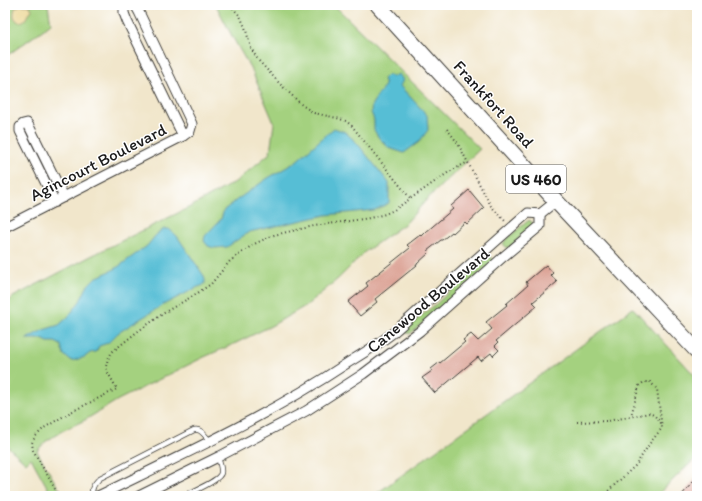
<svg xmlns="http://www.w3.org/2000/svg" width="702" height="501" viewBox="0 0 702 501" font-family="Itim,sans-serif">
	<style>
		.green { fill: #a4d17f; stroke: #60764e }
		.sand { fill: #eeda9e; stroke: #857b5d }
		.water { fill: #57bed5; stroke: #3a6d78 }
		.building { fill: #dba294 }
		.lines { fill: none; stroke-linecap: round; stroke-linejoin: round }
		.service-casing { stroke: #3c3a36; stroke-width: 6 }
		.minor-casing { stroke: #3c3a36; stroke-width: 11 }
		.primary-casing { stroke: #3c3a36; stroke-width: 17 }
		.path { stroke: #3c3a36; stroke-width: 2; stroke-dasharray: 1 3; stroke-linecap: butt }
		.service { stroke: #fff; stroke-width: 4.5 }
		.minor { stroke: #fff; stroke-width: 9 }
		.primary { stroke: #fff; stroke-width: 15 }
		.labels { text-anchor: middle; stroke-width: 3; stroke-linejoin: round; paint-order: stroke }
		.shield { fill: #fff; stroke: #606060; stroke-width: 1 }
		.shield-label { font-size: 16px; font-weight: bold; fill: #1c1c1c }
		.street-label { font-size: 17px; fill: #1c1c1c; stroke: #fff }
	</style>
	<rect width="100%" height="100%" fill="#fff"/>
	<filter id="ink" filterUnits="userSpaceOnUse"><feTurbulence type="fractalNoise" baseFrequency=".025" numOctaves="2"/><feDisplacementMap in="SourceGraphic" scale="8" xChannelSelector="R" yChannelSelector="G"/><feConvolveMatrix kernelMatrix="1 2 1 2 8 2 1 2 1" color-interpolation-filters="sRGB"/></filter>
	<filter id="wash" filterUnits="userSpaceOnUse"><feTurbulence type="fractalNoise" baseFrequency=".012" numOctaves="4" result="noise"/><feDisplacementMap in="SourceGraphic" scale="16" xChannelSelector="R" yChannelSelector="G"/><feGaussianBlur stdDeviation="0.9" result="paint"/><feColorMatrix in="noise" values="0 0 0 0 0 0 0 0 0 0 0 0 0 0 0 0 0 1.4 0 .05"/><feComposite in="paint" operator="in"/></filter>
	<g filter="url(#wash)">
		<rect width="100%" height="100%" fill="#f1e6cb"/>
		<g class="green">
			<path d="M5,5h43l3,19 -46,33z"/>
			<path d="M216,5h118l146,144 -52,49 -22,25 -40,28 -27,27 -32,27 -36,21 -35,17 -34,15 -84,42 -33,20 -23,11 -17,11 -8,9 26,45h-11l-21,-38 -5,5 -21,-19v-139l8,-8 76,-40 103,-51 43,-24 35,-29 4,-30 -22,-52 -19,-33z"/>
			<path d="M529,220l3,2 1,3 -23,22 -2,1 -2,-1 -3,-3 3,-5z"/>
			<path d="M488,256l3,1 2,2v3l-83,72 -5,-2v-3l31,-25z"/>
			<path d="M633,308l64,70v79l-41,39h-283z"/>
		</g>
		<path class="sand" d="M20,5h9l3,4c-2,5 1,0 -3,4 -4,5 -2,8 -10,9 -6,-3 -6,-8 -4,-14z"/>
		<g class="water">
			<path d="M388,74l4,3 7,-3 4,6 -3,6 27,29 1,15 -9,12 -15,11 -15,-5 -10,-10 -5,-8v-10l-3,-8 1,-8 13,-19 -2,-6z"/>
			<path d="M334,128l11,4 12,11 32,40v20l-14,7 -49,5 -77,17 -22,15 -13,1 -6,-2 -4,-5 1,-5 16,-17 3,-9 14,-11 30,-21 26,-15z"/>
			<path d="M164,229h5l8,7 27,40c2,7 2,9 -6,11l-35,18 -26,16 -19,12 -10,10 -9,3 -3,6 -6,1 -5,4 -13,4c-9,-5 -9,-7 -11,-16l-6,-3h-7l-6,-3h-16l17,-9 16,-5 9,-8 12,-16 8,-16 7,-7 20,-9 32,-23 9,-11z"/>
		</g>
		<g id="blocks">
			<g class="building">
				<path d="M469,190l15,18 -17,16 -2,-2 -12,11 -1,-1 -10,8h-1l-14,11 2,2 -12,11v1l-42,34 2,3 -17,14 -12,-14 20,-16 -2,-3 44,-35 -3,-3 13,-10 1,1 5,-5v1l27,-23 -2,-3z"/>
				<path d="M546,265l7,8 -2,2 6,7 -24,20 4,4 -41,35 2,2 -3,3 4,4 -6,6 -2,-3 -10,8 -3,-4 -43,36 -13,-15 10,-7 -1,-2 9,-7v1l25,-21 -2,-2 8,-6 7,7 14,-12 -6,-7 21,-17 -1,-1 22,-19 -2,-3z"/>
				<path d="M697,477v19h-16z"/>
			</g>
		</g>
	</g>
	<g filter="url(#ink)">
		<use href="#blocks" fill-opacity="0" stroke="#3c3a36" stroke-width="1"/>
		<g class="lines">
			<defs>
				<g id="service">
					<path d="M93,496c-3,-8 2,-13 7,-18l94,-48c7,-2 11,6 16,11"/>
					<path d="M183,496c7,-3 37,-16 38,-23 1,-5 -2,-11 -3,-16"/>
				</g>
				<g id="minor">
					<path d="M124,5v8l3,8 56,115 7,-5 2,-7 -53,-112 -4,-7"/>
					<path d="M55,202l-35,-71v-4l3,-3 4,-1 2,3 35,71"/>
					<path d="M5,227l178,-91"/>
					<path d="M98,496c84,-41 170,-80 248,-132 16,-10 33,-20 48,-32l99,-88 35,-31 12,1 16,-13"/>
					<path d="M139,496l81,-40 86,-45 57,-37 57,-43 83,-74 37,-31v-12"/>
				</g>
				<path id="primary" d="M378,5l178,196 141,150"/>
			</defs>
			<use href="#service" class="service-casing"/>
			<use href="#minor" class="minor-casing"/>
			<use href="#primary" class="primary-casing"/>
			<g class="path">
				<path d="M230,5l10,11 5,11 6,21 7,12 23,25 21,20 12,8 23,5 9,3 6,5 58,72"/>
				<path d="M447,129l10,13 34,64 14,15"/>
				<path d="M577,422l31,-1 41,-8 5,2 7,8"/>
				<path d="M59,496l-26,-46 -1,-7 3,-6 9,-9 25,-15 48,-24 -10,-18 -1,-5 2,-7 4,-7 25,-20 30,-21 29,-17 15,-10 19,-23 24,-17 20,-9 40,-9 56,-8 15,-4 9,-4 55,-38 19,-10"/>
				<path d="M602,496l3,-2 31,-29 14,-22 12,-15 -5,-39 -7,-7h-6l-5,4 -8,30"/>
			</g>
			<use href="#service" class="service"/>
			<use href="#minor" class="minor"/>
			<use href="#primary" class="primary"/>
		</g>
	</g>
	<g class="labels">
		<rect class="shield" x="506" y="165" width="60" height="28" rx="3"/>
		<g class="shield-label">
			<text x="536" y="185">US 460</text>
		</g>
		<g class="street-label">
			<text transform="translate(494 104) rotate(48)" y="6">Frankfort Road</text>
			<text transform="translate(98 162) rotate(-27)" y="6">Agincourt Boulevard</text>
			<text transform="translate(428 300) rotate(-40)" y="6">Canewood Boulevard</text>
		</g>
	</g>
	<rect width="702" height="501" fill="none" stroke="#fff" stroke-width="20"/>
</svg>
